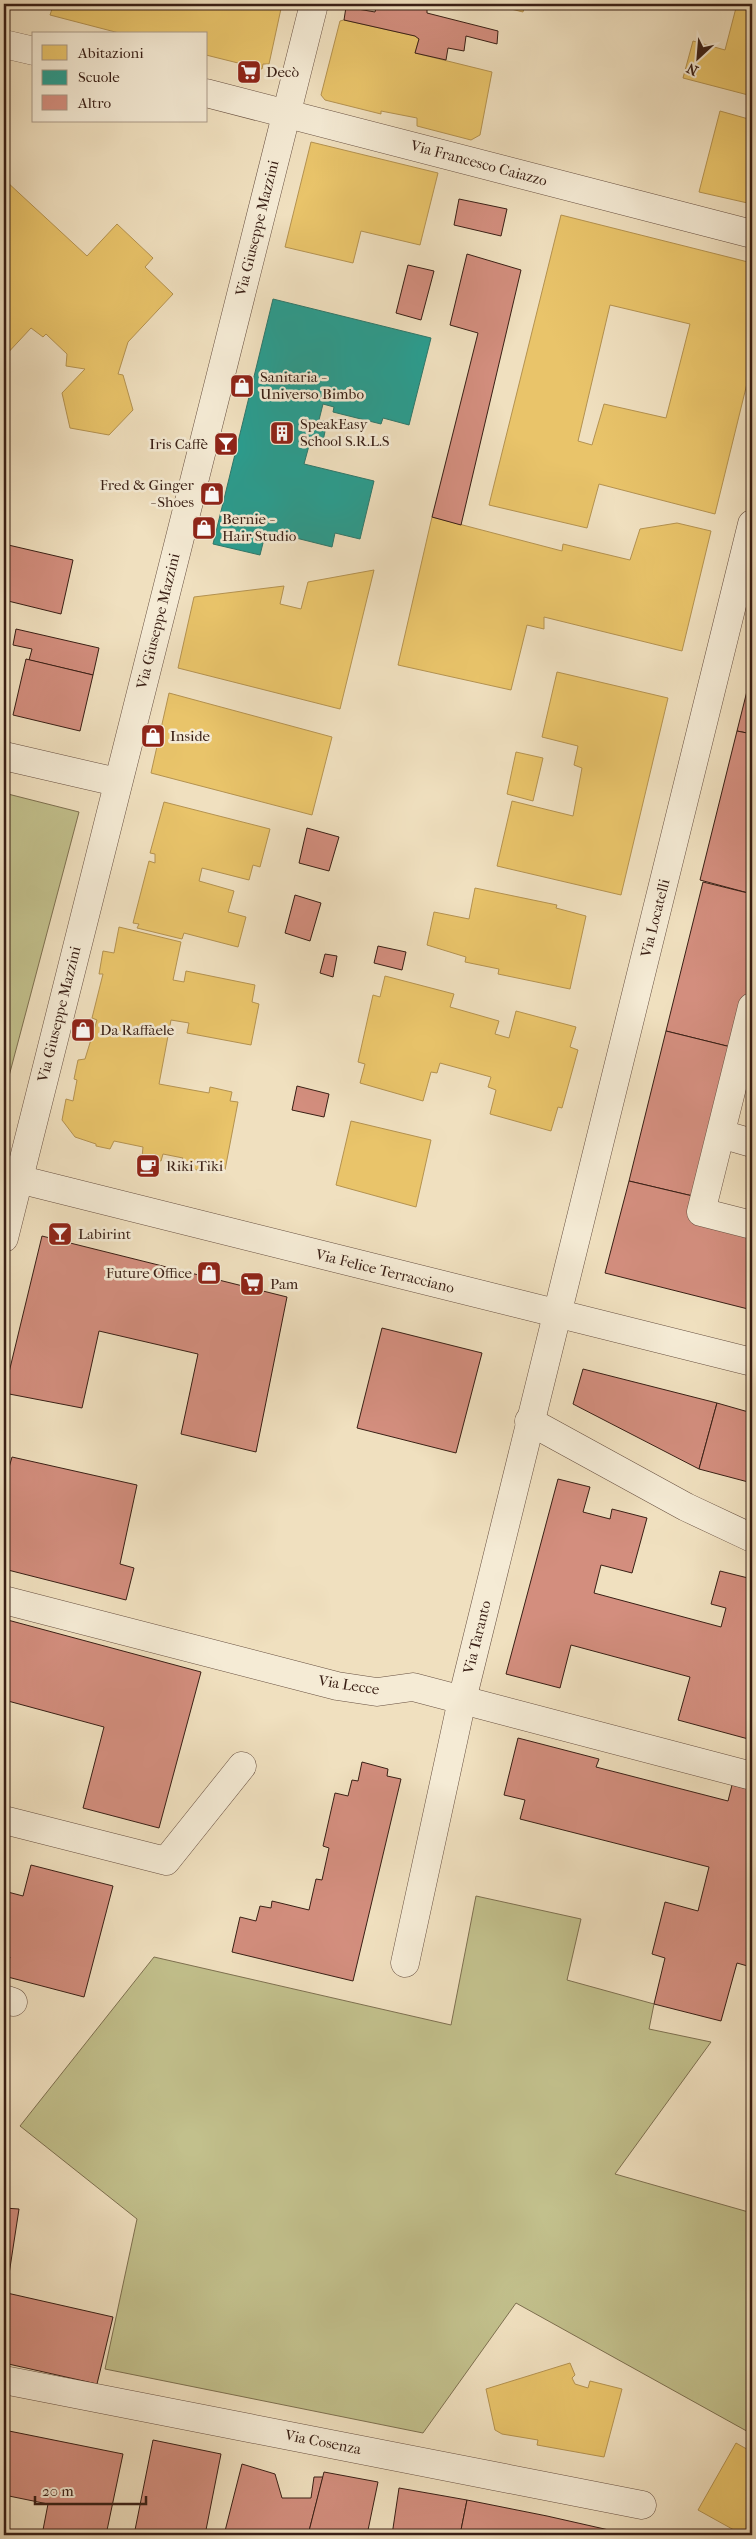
<svg xmlns="http://www.w3.org/2000/svg" width="756" height="2539" viewBox="0 0 756 2539" font-family="'IM FELL French Canon',serif">
	<style>
		.green { fill: #c2c08c; stroke: #7e7050 }
		.homes { fill: #e9c46a; stroke: #b49250; fill-rule: evenodd }
		.schools { fill: #2a9d8f; stroke: #2e776a }
		.building { fill: #d38e7e; stroke: #391f15 }
		.lines { fill: none; stroke-linecap: round; stroke-linejoin: round }
		.minor-casing { stroke: #674f40; stroke-width: 29 }
		.minor { stroke: #f5ebd5; stroke-width: 28 }
		.labels { text-anchor: middle; stroke-width: 5; stroke-linejoin: round; paint-order: stroke }
		.poi-label { font-size: 15px; fill: #391f15; stroke: #f5ebd5; text-anchor: start }
		.street-label { font-size: 15px; fill: #391f15; stroke: #f5ebd5 }
	</style>
	<rect width="100%" height="100%" fill="#f0e0bf"/>
	<filter id="stains"><feTurbulence type="fractalNoise" baseFrequency=".004" numOctaves="4"/><feColorMatrix values="0 0 0 0 .2 0 0 0 0 .09 0 0 0 0 .02 0 0 0 .5 -.17"/></filter>
	<radialGradient id="worn" r=".72"><stop offset=".6" stop-color="#630" stop-opacity="0"/><stop offset="1" stop-color="#630" stop-opacity=".3"/></radialGradient>
	<g class="green">
		<path d="M4,793l75,19 -75,283z"/>
		<path d="M476,1896l105,23 -14,61 87,24 -5,25 62,13 -96,132 137,39v221l-236,-131 -93,130 -318,-64 32,-150 -117,-93 134,-169 297,68z"/>
	</g>
	<g class="homes">
		<path d="M50,4h232l-13,60h-6l-1,5 -56,-14v-21h-83l-73,-19 2,-6 -3,-1z"/>
		<path d="M491,4h34l-2,8z"/>
		<path d="M737,4l15,1v91l-69,-18 10,-37 32,9z"/>
		<path d="M344,20l71,16 4,3 -4,14 77,19 -12,63 -9,5 -54,-14v-8l-36,-7v3l-56,-14 -4,-5 19,-74z"/>
		<path d="M720,111l32,9v84l-53,-12z"/>
		<path d="M311,142l127,31 -18,72 -59,-14 -8,32 -68,-16z"/>
		<path d="M6,181l81,75 30,-32 36,34 -8,9 28,27 -45,48 -10,32 5,1 10,35 -24,25 -39,-7 -8,-35 23,-24 -19,-3 1,-12 -21,-20 -3,3 -12,-9 -27,29v-85l6,-6 -6,-6v-76z"/>
		<path d="M561,215l191,48v100l-37,151 -116,-30 -12,44 -98,-23zM610,305l80,19 -24,94 -62,-14 -12,41 -14,-4z"/>
		<path d="M432,517l130,34 1,-7 67,16 10,-31 37,-6 34,8 -29,120 -138,-34v12l-17,-4 -16,65 -113,-25z"/>
		<path d="M374,570l-34,139 -162,-41 16,-71 90,-11 -4,18 21,5 7,-27z"/>
		<path d="M557,672l111,26 -47,197 -124,-29 15,-65 61,15 9,-48 -8,-3 4,-19 -36,-9z"/>
		<path d="M169,693l163,44 -20,78 -161,-42z"/>
		<path d="M516,752l27,6 -10,43 -26,-7z"/>
		<path d="M164,802l106,27 -10,38 -7,-2 -4,15 -47,-12 -3,13 35,10 -6,21 18,5 -8,30 -54,-14 -2,6 -45,-11 2,-4 -6,-1 16,-62 6,2v-9l-5,-1z"/>
		<path d="M475,888l82,17 -1,3 30,8 -16,73 -72,-15 1,-5 -34,-7 1,-5 -39,-12 7,-33 35,7z"/>
		<path d="M119,927l62,15 -8,38 11,2 2,-11 69,14 -3,17 7,2 -8,41 -64,-12 2,-10 -18,-3 -12,64 50,9 1,-6 22,5 -2,9 8,1 -13,68 -9,-2 -3,5 -32,-6 2,-9 -20,-4 -2,7 -19,-4 1,-10 -29,-6 -4,8 -14,-3v-2l-21,-7 -13,-17 4,-21 7,2 4,-21 -3,-1 4,-19 7,-1 12,-39 -5,-2 11,-44h-4l4,-23 11,2z"/>
		<path d="M385,976l69,18 -4,13 49,14 -4,13 14,4 7,-27 60,16 -6,20 8,3 -16,58 -4,-1 -7,24 -61,-17 6,-24 -8,-3 3,-10 -51,-14 -3,10 -6,-1 -8,29 -63,-18 5,-19 -7,-2 15,-67 7,2z"/>
		<path d="M351,1121l80,19 -15,67 -80,-22z"/>
		<path d="M570,2363l5,12 -3,3 3,6 13,4 2,-7 32,8 -18,68 -67,-12 1,-5 -36,-6 -7,-4 -9,-41z"/>
		<path d="M736,2443l16,9v83h-9l-45,-25z"/>
	</g>
	<path class="schools" d="M273,299l158,39 -22,87 -26,-7 -2,6 -48,-12 1,-5 -11,-3 -4,16 8,2 -4,19 -13,1 -6,22 70,17 -14,58 -25,-6 -3,14 -48,-12 -1,4 -18,-4 -5,20 -47,-11z"/>
	<g class="building">
		<path d="M377,4l50,1v8l71,18 -1,13 -31,-8 -2,15 -16,-3 -2,12 -31,-7 4,-14 -4,-3 -71,-16 2,-13 29,5z"/>
		<path d="M459,199l48,10 -6,27 -47,-11z"/>
		<path d="M467,254l54,16 -60,255 -29,-8 46,-184 -28,-8z"/>
		<path d="M408,265l26,6 -13,49 -25,-7z"/>
		<path d="M4,544l69,16 -12,54 -57,-14z"/>
		<path d="M16,629l83,19 -6,27 -64,-15 3,-11 -19,-4z"/>
		<path d="M26,659l67,16 -13,56 -67,-16z"/>
		<path d="M752,671v63l-15,-3z"/>
		<path d="M737,731l15,3v160l-52,-14z"/>
		<path d="M307,828l32,9 -10,34 -30,-8z"/>
		<path d="M703,882l49,12v85l-17,69 -69,-17z"/>
		<path d="M295,895l26,8 -11,38 -25,-8z"/>
		<path d="M378,946l28,6 -4,18 -28,-7z"/>
		<path d="M325,954l12,2 -4,21 -13,-4z"/>
		<path d="M666,1031l69,17 -38,149 -68,-16z"/>
		<path d="M752,1066v21l-3,-1z"/>
		<path d="M297,1086l32,8 -5,23 -32,-7z"/>
		<path d="M629,1181l68,16 55,35v78l-147,-37z"/>
		<path d="M42,1236l245,61 -31,155 -75,-18 17,-80 -99,-23 -17,77 -78,-15z"/>
		<path d="M382,1328l100,25 -26,100 -99,-25z"/>
		<path d="M583,1369l134,34 -18,66 -126,-65z"/>
		<path d="M717,1403l35,10v70l-53,-14z"/>
		<path d="M12,1457l125,28 -17,79 14,4 -8,32 -122,-31v-84z"/>
		<path d="M558,1479l32,8 -7,25 27,7 2,-10 35,9 -15,55 -31,-8 -7,28 127,34 5,-19 -15,-4 9,-33 32,8v161l-74,-20 12,-43 -119,-32 -11,43 -54,-14z"/>
		<path d="M4,1619l197,53 -42,156 -76,-20 21,-81 -96,-26 -4,14z"/>
		<path d="M518,1738l81,21 -3,8 132,34 4,-16 20,5v170l-1,7 -14,-4 -16,58 -67,-17 11,-46 -13,-4 13,-52 33,9 11,-44 -189,-48 5,-19 -21,-5z"/>
		<path d="M362,1762l26,7 -1,7 14,3 -48,202 -121,-29 8,-35 16,4 4,-15 11,2 1,-7 37,9 7,-31 6,1 7,-32 -6,-2 12,-53 13,3 4,-16 6,1z"/>
		<path d="M31,1865l82,21 -29,111 -80,-21 6,-19 -6,-1v-65l19,5z"/>
		<path d="M4,2208l15,1 -15,98z"/>
		<path d="M7,2293l106,24 -16,67 -93,-21v-56z"/>
		<path d="M4,2430l119,24 -17,81h-64l6,-31 -44,-9z"/>
		<path d="M153,2440l68,14 -16,81h-71z"/>
		<path d="M242,2464l33,10 7,24h29l3,-21h9l-15,58h-84z"/>
		<path d="M324,2472l54,10 -11,53h-59z"/>
		<path d="M399,2488l68,12 -7,35h-68z"/>
		<path d="M467,2500l80,16 84,19h-171z"/>
	</g>
	<g class="lines">
		<defs>
			<g id="minor">
				<path d="M4,44l30,7"/>
				<path d="M206,93l546,141"/>
				<path d="M4,756l113,26"/>
				<path d="M752,1007l-51,205 51,13"/>
				<path d="M721,1134l31,9"/>
				<path d="M18,1179l734,183"/>
				<path d="M4,1238l310,-1234"/>
				<path d="M529,1421l157,86 66,31"/>
				<path d="M4,1600l333,86 40,6 36,-5 339,89"/>
				<path d="M4,1820l162,41 76,-95"/>
				<path d="M405,1963l57,-263 290,-1176"/>
				<path d="M4,1999l9,3"/>
				<path d="M4,2380l638,125"/>
			</g>
		</defs>
		<use href="#minor" class="minor-casing"/>
		<use href="#minor" class="minor"/>
	</g>
	<defs>
		<symbol id="supermarket-square" viewBox="-11 -11 22 22"><rect x="-9" y="-9" width="18" height="18" rx="4" fill="#8f2418" stroke="#f5ebd5"/><path d="M-6-5.5h2.5l.6 2H6L4.5 2H-2.5L-4.4-4H-6ZM-1.5 3.2a1.3 1.3 0 1 0 .1 0ZM3 3.2a1.3 1.3 0 1 0 .1 0Z" fill="#fff"/></symbol>
		<symbol id="shop-square" viewBox="-11 -11 22 22"><rect x="-9" y="-9" width="18" height="18" rx="4" fill="#8f2418" stroke="#f5ebd5"/><path d="M-5-2.5h2.3a2.7 3.5 0 0 1 5.4 0H5L5.5 6h-11ZM-1.5-2.5h3a1.5 2.3 0 0 0-3 0Z" fill="#fff"/></symbol>
		<symbol id="building-square" viewBox="-11 -11 22 22"><rect x="-9" y="-9" width="18" height="18" rx="4" fill="#8f2418" stroke="#f5ebd5"/><path d="M-4-6H4V6H1V3H-1V6H-4ZM-2.5-4.3h1.7v1.8h-1.7ZM.8-4.3h1.7v1.8H.8ZM-2.5-1h1.7V.8h-1.7ZM.8-1h1.7V.8H.8Z" fill="#fff"/></symbol>
		<symbol id="bar-square" viewBox="-11 -11 22 22"><rect x="-9" y="-9" width="18" height="18" rx="4" fill="#8f2418" stroke="#f5ebd5"/><path d="M-6-5H6L.8 .8V4.5H3.5V6h-7V4.5H-.8V.8Z" fill="#fff"/></symbol>
		<symbol id="cafe-square" viewBox="-11 -11 22 22"><rect x="-9" y="-9" width="18" height="18" rx="4" fill="#8f2418" stroke="#f5ebd5"/><path d="M-5.5-4.5H6V0H3Q3 3.5 0 3.5H-2.5Q-5.5 3.5-5.5 0ZM3-3.2v2h1.7v-2ZM-6 4.5H4V6H-6Z" fill="#fff"/></symbol>
	</defs>
	<g fill-rule="evenodd">
		<use href="#supermarket-square" x="235" y="58" width="28" height="28"/>
		<use href="#shop-square" x="228" y="372" width="28" height="28"/>
		<use href="#building-square" x="268" y="419" width="28" height="28"/>
		<use href="#bar-square" x="212" y="430" width="28" height="28"/>
		<use href="#shop-square" x="198" y="480" width="28" height="28"/>
		<use href="#shop-square" x="190" y="514" width="28" height="28"/>
		<use href="#shop-square" x="139" y="722" width="28" height="28"/>
		<use href="#shop-square" x="69" y="1016" width="28" height="28"/>
		<use href="#cafe-square" x="134" y="1152" width="28" height="28"/>
		<use href="#bar-square" x="46" y="1220" width="28" height="28"/>
		<use href="#shop-square" x="195" y="1259" width="28" height="28"/>
		<use href="#supermarket-square" x="238" y="1270" width="28" height="28"/>
	</g>
	<g class="labels">
		<g class="poi-label">
			<text x="266" y="77">Decò</text>
			<text x="260" y="382">Sanitaria -<tspan x="260" dy="17">Universo Bimbo</tspan></text>
			<text x="300" y="429">SpeakEasy<tspan x="300" dy="17">School S.R.L.S</tspan></text>
			<text x="208" y="449" text-anchor="end">Iris Caffè</text>
			<text x="194" y="490" text-anchor="end">Fred &amp; Ginger<tspan x="194" dy="17">- Shoes</tspan></text>
			<text x="222" y="524">Bernie -<tspan x="222" dy="17">Hair Studio</tspan></text>
			<text x="170" y="741">Inside</text>
			<text x="100" y="1035">Da Raffaele</text>
			<text x="166" y="1171">Riki Tiki</text>
			<text x="78" y="1239">Labirint</text>
			<text x="192" y="1278" text-anchor="end">Future Office</text>
			<text x="270" y="1289">Pam</text>
		</g>
		<g class="street-label">
			<text transform="translate(479 163) rotate(15)" y="5">Via Francesco Caiazzo</text>
			<text transform="translate(257 228) rotate(-76)" y="5">Via Giuseppe Mazzini</text>
			<text transform="translate(158 621) rotate(-76)" y="5">Via Giuseppe Mazzini</text>
			<text transform="translate(655 918) rotate(-76)" y="5">Via Locatelli</text>
			<text transform="translate(59 1014) rotate(-76)" y="5">Via Giuseppe Mazzini</text>
			<text transform="translate(385 1271) rotate(14)" y="5">Via Felice Terracciano</text>
			<text transform="translate(477 1637) rotate(-76)" y="5">Via Taranto</text>
			<text transform="translate(349 1685) rotate(9)" y="5">Via Lecce</text>
			<text transform="translate(323 2442) rotate(11)" y="5">Via Cosenza</text>
		</g>
	</g>
	<rect width="756" height="2539" fill="none" stroke="#f0e0bf" stroke-width="20"/>
	<rect x="5" y="5" width="746" height="2529" fill="none" stroke="#391f15" stroke-width="2.5"/>
	<rect x="10" y="10" width="736" height="2519" fill="none" stroke="#391f15"/>
	<rect x="32" y="32" width="175" height="90" fill="#f5ebd5" stroke="#aa9988"/>
	<rect x="42" y="45" width="25" height="15" fill="#e9c46a" stroke="#aa9988"/>
	<text x="78" y="58" font-size="15" fill="#391f15">Abitazioni</text>
	<rect x="42" y="70" width="25" height="15" fill="#2a9d8f" stroke="#aa9988"/>
	<text x="78" y="82" font-size="15" fill="#391f15">Scuole</text>
	<rect x="42" y="95" width="25" height="15" fill="#d38e7e" stroke="#aa9988"/>
	<text x="78" y="108" font-size="15" fill="#391f15">Altro</text>
	<g transform="translate(698 58) rotate(206)" stroke="#f5ebd5" stroke-width="4" paint-order="stroke">
	<path d="M0-4L9 19L0 12L-9 19Z" fill="#391f15"/>
	<text y="-8" font-size="14" font-weight="bold" text-anchor="middle" fill="#391f15">N</text>
	</g>
	<path d="M35 2496v8h111v-8" fill="none" stroke="#391f15" stroke-width="2.5"/>
	<text x="42" y="2496" font-size="15" fill="#391f15" stroke="#f5ebd5" stroke-width="4" paint-order="stroke">20 m</text>
	<rect width="100%" height="100%" filter="url(#stains)"/>
	<rect width="100%" height="100%" fill="url(#worn)"/>
</svg>
